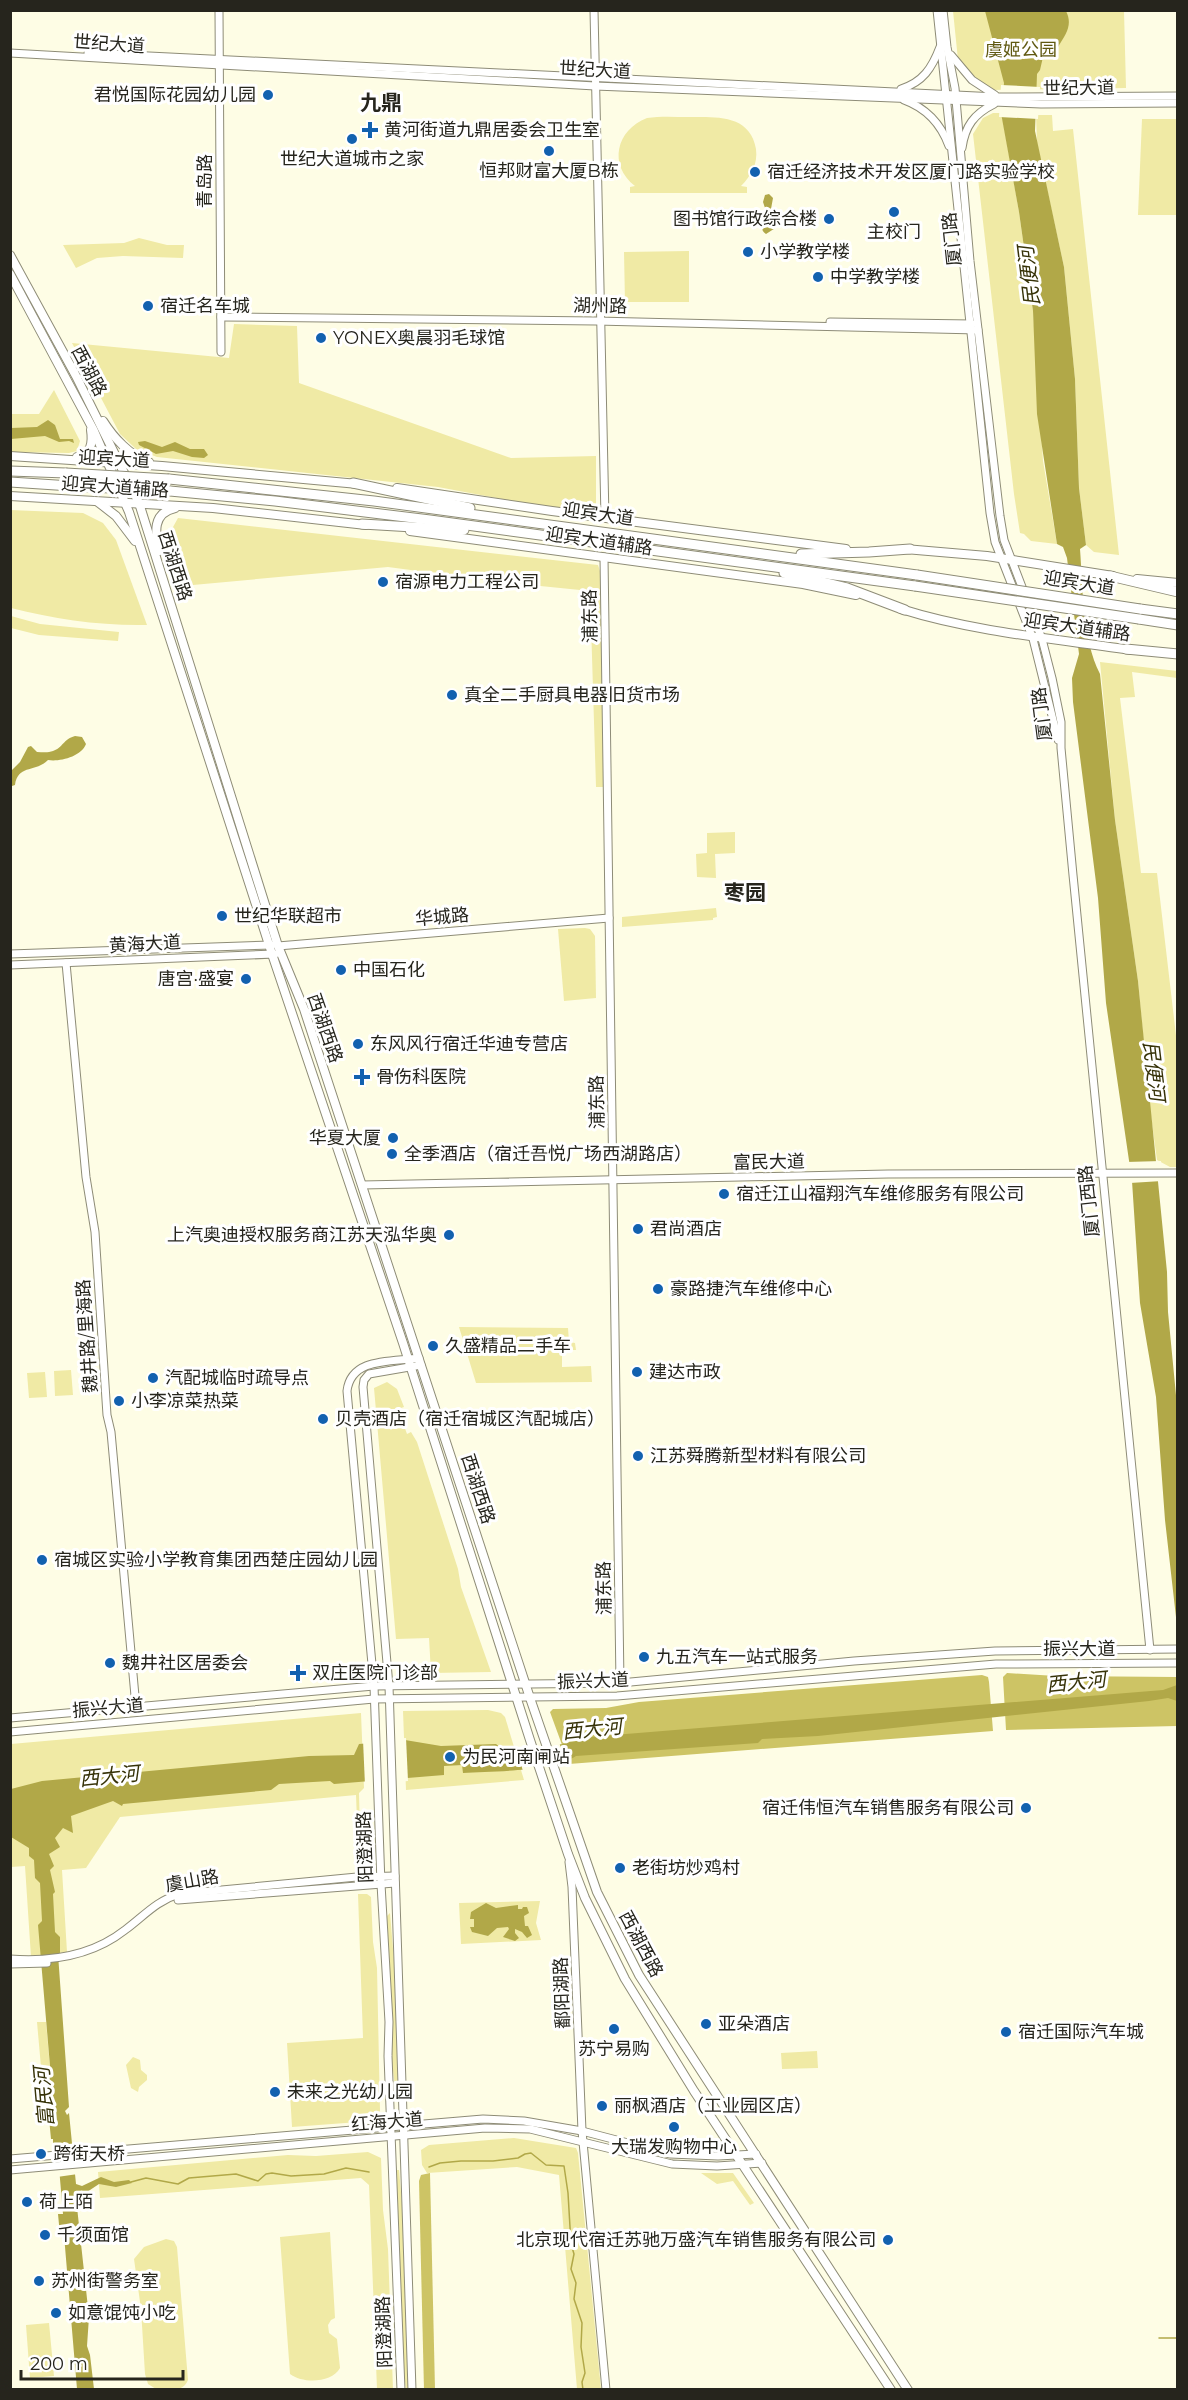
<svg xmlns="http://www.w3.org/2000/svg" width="1188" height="2400" viewBox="0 0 1188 2400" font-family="Montserrat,'Noto Sans SC',sans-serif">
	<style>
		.green { fill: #f0eaa5 }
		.forest { fill: #cdc465 }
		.water { fill: #b1a848 }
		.pier { fill: #fefde5 }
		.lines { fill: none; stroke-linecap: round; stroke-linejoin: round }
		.stream { stroke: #b1a848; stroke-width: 1.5 }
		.secondary-casing { stroke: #8e8c77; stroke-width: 9 }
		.primary-casing { stroke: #8e8c77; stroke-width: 10 }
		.highway-casing { stroke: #8e8c77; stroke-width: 11 }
		.secondary { stroke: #fff; stroke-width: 7 }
		.primary { stroke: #fff; stroke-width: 8 }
		.highway { stroke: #fff; stroke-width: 9 }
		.highway-bridge-casing { stroke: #8e8c77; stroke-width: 11; stroke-linecap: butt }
		.highway-bridge { stroke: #fff; stroke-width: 9 }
		.poi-dot { fill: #1261af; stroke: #fff; stroke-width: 2 }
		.labels { text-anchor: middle; stroke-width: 6; stroke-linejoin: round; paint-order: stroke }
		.street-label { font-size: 18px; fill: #26251d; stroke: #fff }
		.park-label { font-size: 18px; fill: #605911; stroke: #fff }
		.poi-label { font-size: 18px; fill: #26251d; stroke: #fff; text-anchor: start }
		.water-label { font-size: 20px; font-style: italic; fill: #363208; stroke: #fff }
		.quarter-label { font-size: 21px; font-weight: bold; fill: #26251d; stroke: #fff }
	</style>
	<rect width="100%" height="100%" fill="#fefde5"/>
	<g class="green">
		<path d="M953,11h171l2,77 -134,2 -24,-17 -10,-13z"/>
		<path d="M993,113h8l2,8 16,91 14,99 10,150 14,83 -26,-3 -7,-7 -4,-1 -6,-39 -41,-360 10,-16z"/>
		<path d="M1036,115h16l1,16 20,-2 46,426 -25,-3 -8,-7 -7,-57 -4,-109 -11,-112 -27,-124z"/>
		<path d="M647,118c13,-2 28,-1 42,-1 27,0 61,-3 67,32 2,15 -5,27 -15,37l6,1v6h-117v-6l5,-1c-27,-21 -19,-56 12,-68z"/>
		<path d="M1142,119h35v96h-39z"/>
		<path d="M139,238l28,7h17l-1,13 -60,-2 -26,2 -21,10 -13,-23 61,-2z"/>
		<path d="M689,251v51h-64l-1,-50z"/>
		<path d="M234,324l63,2 2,57 212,75 85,-2v53l-8,6 -150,-28 -281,-30 -21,-8 -16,-15 -48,-91 157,15z"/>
		<path d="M54,390l26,51 -3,10 -8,2 -58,-1v-38h28z"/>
		<path d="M10,510l73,3 20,10 13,17 31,85c-47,1 -92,-6 -136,-17z"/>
		<path d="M178,518l420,47 2,6 4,216h-8l-6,-196 -89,-9 -113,-15 -206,19 -14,-50z"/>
		<path d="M11,616l29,8 79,8 -1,9 -79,-6 -28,-7z"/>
		<path d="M1100,662l77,9v7l-45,-6 3,25 -15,1 21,175h16l20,171v123h-7l-13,-7 -7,-51 -12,-128 -23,-161z"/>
		<path d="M735,832v21l-20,1 1,24 -19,-1 -1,-23 11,-1v-20z"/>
		<path d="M716,908l1,9 -4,1v2l-91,7v-10z"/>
		<path d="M585,928l5,1 5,7 1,62 -32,3 -6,-72z"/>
		<path d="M459,1327l109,1 1,14 6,1 1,7h-14v17l29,-1 1,16 -116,1z"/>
		<path d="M71,1370l2,25 -18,1 -1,-25z"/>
		<path d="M45,1372l2,25 -18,1 -2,-25z"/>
		<path d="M387,1382l10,7 7,18 -6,2 9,25 4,-2 6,10 41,127 3,18 30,85 -60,1 -2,-35 -33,1 -22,-251z"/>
		<path d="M488,1710l13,3 4,4 19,63 -118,10 -3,-79z"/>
		<path d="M361,1713l3,75 -5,5 2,77 -2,2 -3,-77 -236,22 -34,51 -24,2 5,82 -36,5 -6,-91 -14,1v-123z"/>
		<path d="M358,1894h9l4,3 2,45 4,26 3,143 -8,10 -80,6 -5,-84 76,-5z"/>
		<path d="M540,1901l-4,22 5,17 -80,4 -2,-41z"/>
		<path d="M390,1913l4,48 5,133 -3,1 -5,-40 -5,-138z"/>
		<path d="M37,2022h9l4,45h-9z"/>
		<path d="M817,2051l1,17 -36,1 -1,-16z"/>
		<path d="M133,2057l7,3 1,10 6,5v5l-8,7 -1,5 -7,-4 -5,-23z"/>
		<path d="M514,2138l62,10 2,5 23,236h-24l-18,-214 -42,-8 -90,6 -5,-8 -1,-15 8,-5z"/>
		<path d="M368,2152l13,6 2,52 5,39 5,140h-16l-8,-204 -8,-7 -261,20 -2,-26 190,-17 28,1z"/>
		<path d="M395,2170h4l4,45 6,174h-3l-5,-37z"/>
		<path d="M701,2173h32l21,30 -4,2 -17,-24 -16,3z"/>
		<path d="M330,2232l5,86 -4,2 -3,5 1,8 8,6 3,29c-8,15 -37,16 -50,6l-10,-137z"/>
		<path d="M166,2239l8,2 3,6 11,133c-5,13 -20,10 -32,9l-8,-5 -3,-10 -4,-65 -7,-50 10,-12z"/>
		<path d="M49,2323l5,53 -24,2 -4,-53z"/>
	</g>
	<g class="forest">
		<path d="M1007,1673l49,3 121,1v49l-171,4 -3,-53z"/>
		<path d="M982,1675l6,2 1,5 4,49 -424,33 -19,-52 3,-3 53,-1 33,-6z"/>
		<path d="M430,2173l5,216 -11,1 -5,-209 2,-6z"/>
	</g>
	<g class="water">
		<path d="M985,11h81c7,14 0,23 -8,36l-6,-2 -9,12 -3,13 -3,4 -2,57 29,136 11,112 4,109 7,57 -6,4c3,40 2,89 20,125l15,146 23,161 29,291 1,40 10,104 -1,210 -12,-106 -9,-123 -16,-94 -8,-122 -26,-178 -8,-105 -25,-196 -1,-24 7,-24 -12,-96 -4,-11 -6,-3 -20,-130 -4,-103 -14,-99 -18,-99 3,-30z"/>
		<path d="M769,194l4,4 -2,11 7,6 2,10 -14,9c-8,-5 -2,-14 1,-20l-4,-12 2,-7z"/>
		<path d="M48,420l7,5 5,14h13l1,4 -5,-2 -10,1 -14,-6 -34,3v-11l26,-1z"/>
		<path d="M145,441l17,6 13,-5 15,7h14l4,6 -4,3 -12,-1 -19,-6 -17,3 -17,-9 -1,-3z"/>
		<path d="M75,736l7,1 4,7c-5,13 -27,18 -38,16 -13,13 -30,4 -33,25l-3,1 -1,-15 9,-9 8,-15 3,-1 6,6c5,0 11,1 16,-1 10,-3 10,-12 22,-15z"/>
		<path d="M1177,1685v16l-9,-3 -19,3 -331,35 -56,3 -4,4 -182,13c-24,16 -83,15 -113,17l-1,-8 -18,1v9l-110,9 -4,-3 -51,3 -8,6 -148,14 -1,2 -9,-5 -42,15 2,17 -10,-5 -8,10 5,9 -11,7 5,12 -4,4 5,22 -2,2 2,38 5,5v17h-2l11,153 -4,4 2,4 2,-2 7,71 6,2 19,-9 13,5 15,-2 3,3 -16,4 -17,-3 -15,10 -7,13 12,110 -2,29 3,9 4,34h-17l-13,-154h-4l-2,-21h5l-6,-70h-4v-5h-2l-3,-31 4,-1 -1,-19h-5l-1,-21 5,-1 -12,-141 4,-4 -2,-38 -5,-5 -1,-18 -5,-4v-8l-18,-11v-48l31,-8 267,-25 45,-1 5,-11 46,-4 36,6 55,-2 9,7 58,-7c9,-4 17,-1 26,-7l574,-47z"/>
		<path d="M486,1903l10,5 22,-3v4h4l1,-2h4l2,6 -5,3 1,10h3l4,9 -5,3 -5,-6 -7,-3v4l4,5 -4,3 -12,-4 6,-8 -1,-2 -11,1 -9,8 -16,-4 -2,-5h4v-8h-4l1,-7z"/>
	</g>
	<g class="pier">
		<path d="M1001,85l39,2 -2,32 -39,-2z"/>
		<path d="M1161,1161l1,20 -32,2 -4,-21z"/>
		<path d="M406,1738l2,43 -43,4 -2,-45z"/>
		<path d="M559,1742l8,23 -44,6 -7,-23z"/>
		<path d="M77,2143l1,31 -21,3 -3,-30 -2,-1z"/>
	</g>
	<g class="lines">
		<g class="stream">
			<path d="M429,2167l11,-4 21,-2h32l25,-3 7,-4 6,-1 15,12 18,1 4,27 3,51 3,10 -3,15 5,14 -2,16 8,24 -1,24 4,26 -3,9 1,8"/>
			<path d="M131,2182l15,-4 32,6 11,-6 47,-4 22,7 8,-7 6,-1 19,3 33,-2 22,-6 23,4"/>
			<path d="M1159,2338h19"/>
		</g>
		<defs>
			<g id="secondary">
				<path d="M219,10l2,342"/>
				<path d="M594,10l11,508"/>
				<path d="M937,10l53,503 5,29 38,97 25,101"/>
				<path d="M943,10l4,37 8,41 15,173 30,255 4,24 38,99 10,39 9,44v26l12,127 77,775"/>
				<path d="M10,53l585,33 446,18 137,-1"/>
				<path d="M88,53l909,44 181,-1"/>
				<path d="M951,55l21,25 23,15"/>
				<path d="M901,89c22,-7 31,-21 39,-42"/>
				<path d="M904,100c22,8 37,24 45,46"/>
				<path d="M962,148c3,-22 12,-34 32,-44"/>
				<path d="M221,317l375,4 382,9"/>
				<path d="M830,322l142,2"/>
				<path d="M604,557l16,1126"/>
				<path d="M278,946l331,-28"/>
				<path d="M10,954l262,-9"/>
				<path d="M66,963l20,214 9,55 12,183 4,17 25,275"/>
				<path d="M10,965l265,-11"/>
				<path d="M362,1185l526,-11 290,-1"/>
				<path d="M10,1718l364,-32 246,-3 234,-22 141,-10 183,-2"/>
				<path d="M10,1732l364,-33 243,-3 379,-32 182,-1"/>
				<path d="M569,1862l3,25 10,244 24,259"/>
				<path d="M178,1900l217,-17"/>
				<path d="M10,1959c41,3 82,-3 115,-29 19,-14 31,-29 54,-36l178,-17 38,-1"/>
				<path d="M10,1964l37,-1"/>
				<path d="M10,2159l473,-40 41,2 58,10 88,23 48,2 38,-2"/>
				<path d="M10,2170l475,-42 45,1 142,35 45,2 45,-3"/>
				<path d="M401,2390l-13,-334 1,-34 -8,-138 -7,-198 -27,-295c4,-34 45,-29 72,-33"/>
				<path d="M412,2390l-23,-704 -26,-299 1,-7 5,-6 52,-9"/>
			</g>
			<g id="primary">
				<path d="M10,255l66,121 63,127 139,443 26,63 226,689 67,194 42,83 269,415"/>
				<path d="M10,274l84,157 35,81 143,442 131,389 127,397 38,114 17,44 40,81 69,112 197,299"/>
				<path d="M103,421c10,16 27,35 46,41"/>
				<path d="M10,456l152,10 196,18"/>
				<path d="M77,457c14,-2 16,-14 14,-27"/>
				<path d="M397,488l155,23 294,38"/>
				<path d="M10,496l203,12 153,17"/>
				<path d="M98,502l18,14 19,25"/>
				<path d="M410,531l393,53 53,11"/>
				<path d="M905,549l82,7 126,20"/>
				<path d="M159,551c-4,-18 -7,-38 16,-43"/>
				<path d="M1137,579l41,4"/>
				<path d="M901,609c73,23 155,30 231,41"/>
			</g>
			<g id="highway">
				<path d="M10,471l56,2"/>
				<path d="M169,479l205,22 543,74"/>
				<path d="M10,482l61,4"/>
				<path d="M353,483l117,25"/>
				<path d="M170,491l105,10 155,19 485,66"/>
				<path d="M362,524l102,6"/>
				<path d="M801,554l68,-2 41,-3"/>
				<path d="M784,573l63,15 58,22"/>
				<path d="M1110,576l68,16"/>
				<path d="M1140,609l38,5"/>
				<path d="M1139,619l39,6"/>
				<path d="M1126,649l52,5"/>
			</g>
		</defs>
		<use href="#secondary" class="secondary-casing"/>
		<use href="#primary" class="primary-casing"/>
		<use href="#highway" class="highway-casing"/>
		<use href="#secondary" class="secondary"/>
		<use href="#primary" class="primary"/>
		<use href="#highway" class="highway"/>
		<defs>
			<g id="highway-bridge">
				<path d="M66,473l103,6"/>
				<path d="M71,486l99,5"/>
				<path d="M917,575l223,34"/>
				<path d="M915,586l224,33"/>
			</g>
		</defs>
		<use href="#highway-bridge" class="highway-bridge-casing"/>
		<use href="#highway-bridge" class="highway-bridge"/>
	</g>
	<g class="poi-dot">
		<circle cx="268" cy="95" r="6"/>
		<path d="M367 121h6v6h6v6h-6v6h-6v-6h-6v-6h6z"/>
		<circle cx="352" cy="139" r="6"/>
		<circle cx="549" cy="151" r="6"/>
		<circle cx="755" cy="172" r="6"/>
		<circle cx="894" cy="212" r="6"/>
		<circle cx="829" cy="219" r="6"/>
		<circle cx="748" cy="252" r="6"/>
		<circle cx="818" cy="277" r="6"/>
		<circle cx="148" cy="306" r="6"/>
		<circle cx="321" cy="338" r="6"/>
		<circle cx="383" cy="582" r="6"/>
		<circle cx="452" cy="695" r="6"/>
		<circle cx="222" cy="916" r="6"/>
		<circle cx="341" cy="970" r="6"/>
		<circle cx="246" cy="979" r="6"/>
		<circle cx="358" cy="1044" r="6"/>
		<path d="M359 1068h6v6h6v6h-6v6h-6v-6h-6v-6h6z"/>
		<circle cx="393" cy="1138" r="6"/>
		<circle cx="392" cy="1154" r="6"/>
		<circle cx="724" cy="1194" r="6"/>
		<circle cx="638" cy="1229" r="6"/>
		<circle cx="449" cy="1235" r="6"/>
		<circle cx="658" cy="1289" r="6"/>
		<circle cx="433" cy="1346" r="6"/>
		<circle cx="637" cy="1372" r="6"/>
		<circle cx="153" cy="1378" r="6"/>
		<circle cx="119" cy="1401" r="6"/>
		<circle cx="323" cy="1419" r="6"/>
		<circle cx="638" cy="1456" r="6"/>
		<circle cx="42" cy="1560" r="6"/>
		<circle cx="644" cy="1657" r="6"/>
		<circle cx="110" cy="1663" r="6"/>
		<path d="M295 1664h6v6h6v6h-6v6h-6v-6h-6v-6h6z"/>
		<circle cx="450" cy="1757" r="6"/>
		<circle cx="1026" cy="1808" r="6"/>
		<circle cx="620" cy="1868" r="6"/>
		<circle cx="706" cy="2024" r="6"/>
		<circle cx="614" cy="2029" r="6"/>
		<circle cx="1006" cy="2032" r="6"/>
		<circle cx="275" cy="2092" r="6"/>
		<circle cx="602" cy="2106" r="6"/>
		<circle cx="674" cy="2127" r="6"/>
		<circle cx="41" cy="2154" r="6"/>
		<circle cx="27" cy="2202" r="6"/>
		<circle cx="45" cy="2235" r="6"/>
		<circle cx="888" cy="2240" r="6"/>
		<circle cx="39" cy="2281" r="6"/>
		<circle cx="56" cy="2313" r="6"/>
	</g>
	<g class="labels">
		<g class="street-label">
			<text transform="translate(109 44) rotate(4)" y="6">世纪大道</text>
			<text transform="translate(595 70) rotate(3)" y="6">世纪大道</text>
			<text transform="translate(1079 88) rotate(-1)" y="6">世纪大道</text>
			<text transform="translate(205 181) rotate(-90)" y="6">青岛路</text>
			<text transform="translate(952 239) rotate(-96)" y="6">厦门路</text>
			<text transform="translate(600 306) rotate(1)" y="6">湖州路</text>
			<text transform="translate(89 371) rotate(62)" y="6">西湖路</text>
			<text transform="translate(114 459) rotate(3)" y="6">迎宾大道</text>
			<text transform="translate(115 487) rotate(4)" y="6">迎宾大道辅路</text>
			<text transform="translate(598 514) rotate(8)" y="6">迎宾大道</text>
			<text transform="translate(599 541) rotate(8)" y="6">迎宾大道辅路</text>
			<text transform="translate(175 566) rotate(72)" y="6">西湖西路</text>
			<text transform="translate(1079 583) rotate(9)" y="6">迎宾大道</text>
			<text transform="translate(590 616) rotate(-91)" y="6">浦东路</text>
			<text transform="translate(1077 627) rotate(8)" y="6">迎宾大道辅路</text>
			<text transform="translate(1042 714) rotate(-97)" y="6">厦门路</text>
			<text transform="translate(442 917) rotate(-5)" y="6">华城路</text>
			<text transform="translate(145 944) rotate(-3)" y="6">黄海大道</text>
			<text transform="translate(325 1028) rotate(71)" y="6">西湖西路</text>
			<text transform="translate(597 1102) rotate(-91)" y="6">浦东路</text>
			<text transform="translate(769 1162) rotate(-1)" y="6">富民大道</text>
			<text transform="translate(1089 1201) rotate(-96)" y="6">厦门西路</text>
			<text transform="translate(87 1336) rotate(-94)" y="6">魏井路/里海路</text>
			<text transform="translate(478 1489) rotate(72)" y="6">西湖西路</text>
			<text transform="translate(604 1588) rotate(-91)" y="6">浦东路</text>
			<text x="1079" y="1655">振兴大道</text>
			<text transform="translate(593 1681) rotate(-2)" y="6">振兴大道</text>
			<text transform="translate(108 1708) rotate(-5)" y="6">振兴大道</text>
			<text transform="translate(365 1847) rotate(-92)" y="6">阳澄湖路</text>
			<text transform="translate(192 1881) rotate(-10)" y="6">虞山路</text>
			<text transform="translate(641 1944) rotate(62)" y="6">西湖西路</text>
			<text transform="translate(562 1993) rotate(-92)" y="6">鄱阳湖路</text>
			<text transform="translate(387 2122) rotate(-5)" y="6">红海大道</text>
			<text transform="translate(384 2332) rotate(-92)" y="6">阳澄湖路</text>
		</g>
		<g class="park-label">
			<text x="1021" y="56">虞姬公园</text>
		</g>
		<g class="poi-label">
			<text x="256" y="101" text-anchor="end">君悦国际花园幼儿园</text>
			<text x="384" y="136">黄河街道九鼎居委会卫生室</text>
			<text x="352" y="165" text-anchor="middle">世纪大道城市之家</text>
			<text x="549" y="177" text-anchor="middle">恒邦财富大厦B栋</text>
			<text x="767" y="178">宿迁经济技术开发区厦门路实验学校</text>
			<text x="817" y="225" text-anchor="end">图书馆行政综合楼</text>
			<text x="894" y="238" text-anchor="middle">主校门</text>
			<text x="760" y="258">小学教学楼</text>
			<text x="830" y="283">中学教学楼</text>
			<text x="160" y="312">宿迁名车城</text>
			<text x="333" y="344">YONEX奥晨羽毛球馆</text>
			<text x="395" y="588">宿源电力工程公司</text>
			<text x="464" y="701">真全二手厨具电器旧货市场</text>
			<text x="234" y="922">世纪华联超市</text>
			<text x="353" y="976">中国石化</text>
			<text x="234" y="985" text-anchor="end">唐宫·盛宴</text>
			<text x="370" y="1050">东风风行宿迁华迪专营店</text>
			<text x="376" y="1083">骨伤科医院</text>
			<text x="381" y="1144" text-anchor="end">华夏大厦</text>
			<text x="404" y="1160">全季酒店（宿迁吾悦广场西湖路店）</text>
			<text x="736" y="1200">宿迁江山福翔汽车维修服务有限公司</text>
			<text x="650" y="1235">君尚酒店</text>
			<text x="437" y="1241" text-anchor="end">上汽奥迪授权服务商江苏天泓华奥</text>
			<text x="670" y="1295">豪路捷汽车维修中心</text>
			<text x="445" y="1352">久盛精品二手车</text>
			<text x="649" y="1378">建达市政</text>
			<text x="165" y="1384">汽配城临时疏导点</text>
			<text x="131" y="1407">小李凉菜热菜</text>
			<text x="335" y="1425">贝壳酒店（宿迁宿城区汽配城店）</text>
			<text x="650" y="1462">江苏舜腾新型材料有限公司</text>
			<text x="54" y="1566">宿城区实验小学教育集团西楚庄园幼儿园</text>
			<text x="656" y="1663">九五汽车一站式服务</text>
			<text x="122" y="1669">魏井社区居委会</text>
			<text x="312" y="1679">双庄医院门诊部</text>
			<text x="462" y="1763">为民河南闸站</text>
			<text x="1014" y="1814" text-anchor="end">宿迁伟恒汽车销售服务有限公司</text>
			<text x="632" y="1874">老街坊炒鸡村</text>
			<text x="718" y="2030">亚朵酒店</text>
			<text x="1018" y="2038">宿迁国际汽车城</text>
			<text x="614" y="2055" text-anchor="middle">苏宁易购</text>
			<text x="287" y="2098">未来之光幼儿园</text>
			<text x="614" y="2112">丽枫酒店（工业园区店）</text>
			<text x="674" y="2153" text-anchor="middle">大瑞发购物中心</text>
			<text x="53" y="2160">跨街天桥</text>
			<text x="39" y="2208">荷上陌</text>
			<text x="57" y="2241">千须面馆</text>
			<text x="876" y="2246" text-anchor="end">北京现代宿迁苏驰万盛汽车销售服务有限公司</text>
			<text x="51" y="2287">苏州街警务室</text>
			<text x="68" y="2319">如意馄饨小吃</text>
		</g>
		<g class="water-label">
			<text transform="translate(1029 276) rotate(-97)" y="7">民便河</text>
			<text transform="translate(1154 1071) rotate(83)" y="7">民便河</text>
			<text transform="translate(1076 1682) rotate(-6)" y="7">西大河</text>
			<text transform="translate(592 1729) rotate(-6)" y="7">西大河</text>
			<text transform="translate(109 1776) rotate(-6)" y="7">西大河</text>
			<text transform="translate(44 2097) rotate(-95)" y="7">富民河</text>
		</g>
		<g class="quarter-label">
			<text x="381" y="110">九鼎</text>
			<text x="745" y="900">枣园</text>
		</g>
	</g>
	<rect width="1188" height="2400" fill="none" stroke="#26251d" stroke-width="24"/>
	<path d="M21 2370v9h162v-9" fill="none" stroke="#26251d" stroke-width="3"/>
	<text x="30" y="2370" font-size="18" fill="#26251d" stroke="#ffffff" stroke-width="4.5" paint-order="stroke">200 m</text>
</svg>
